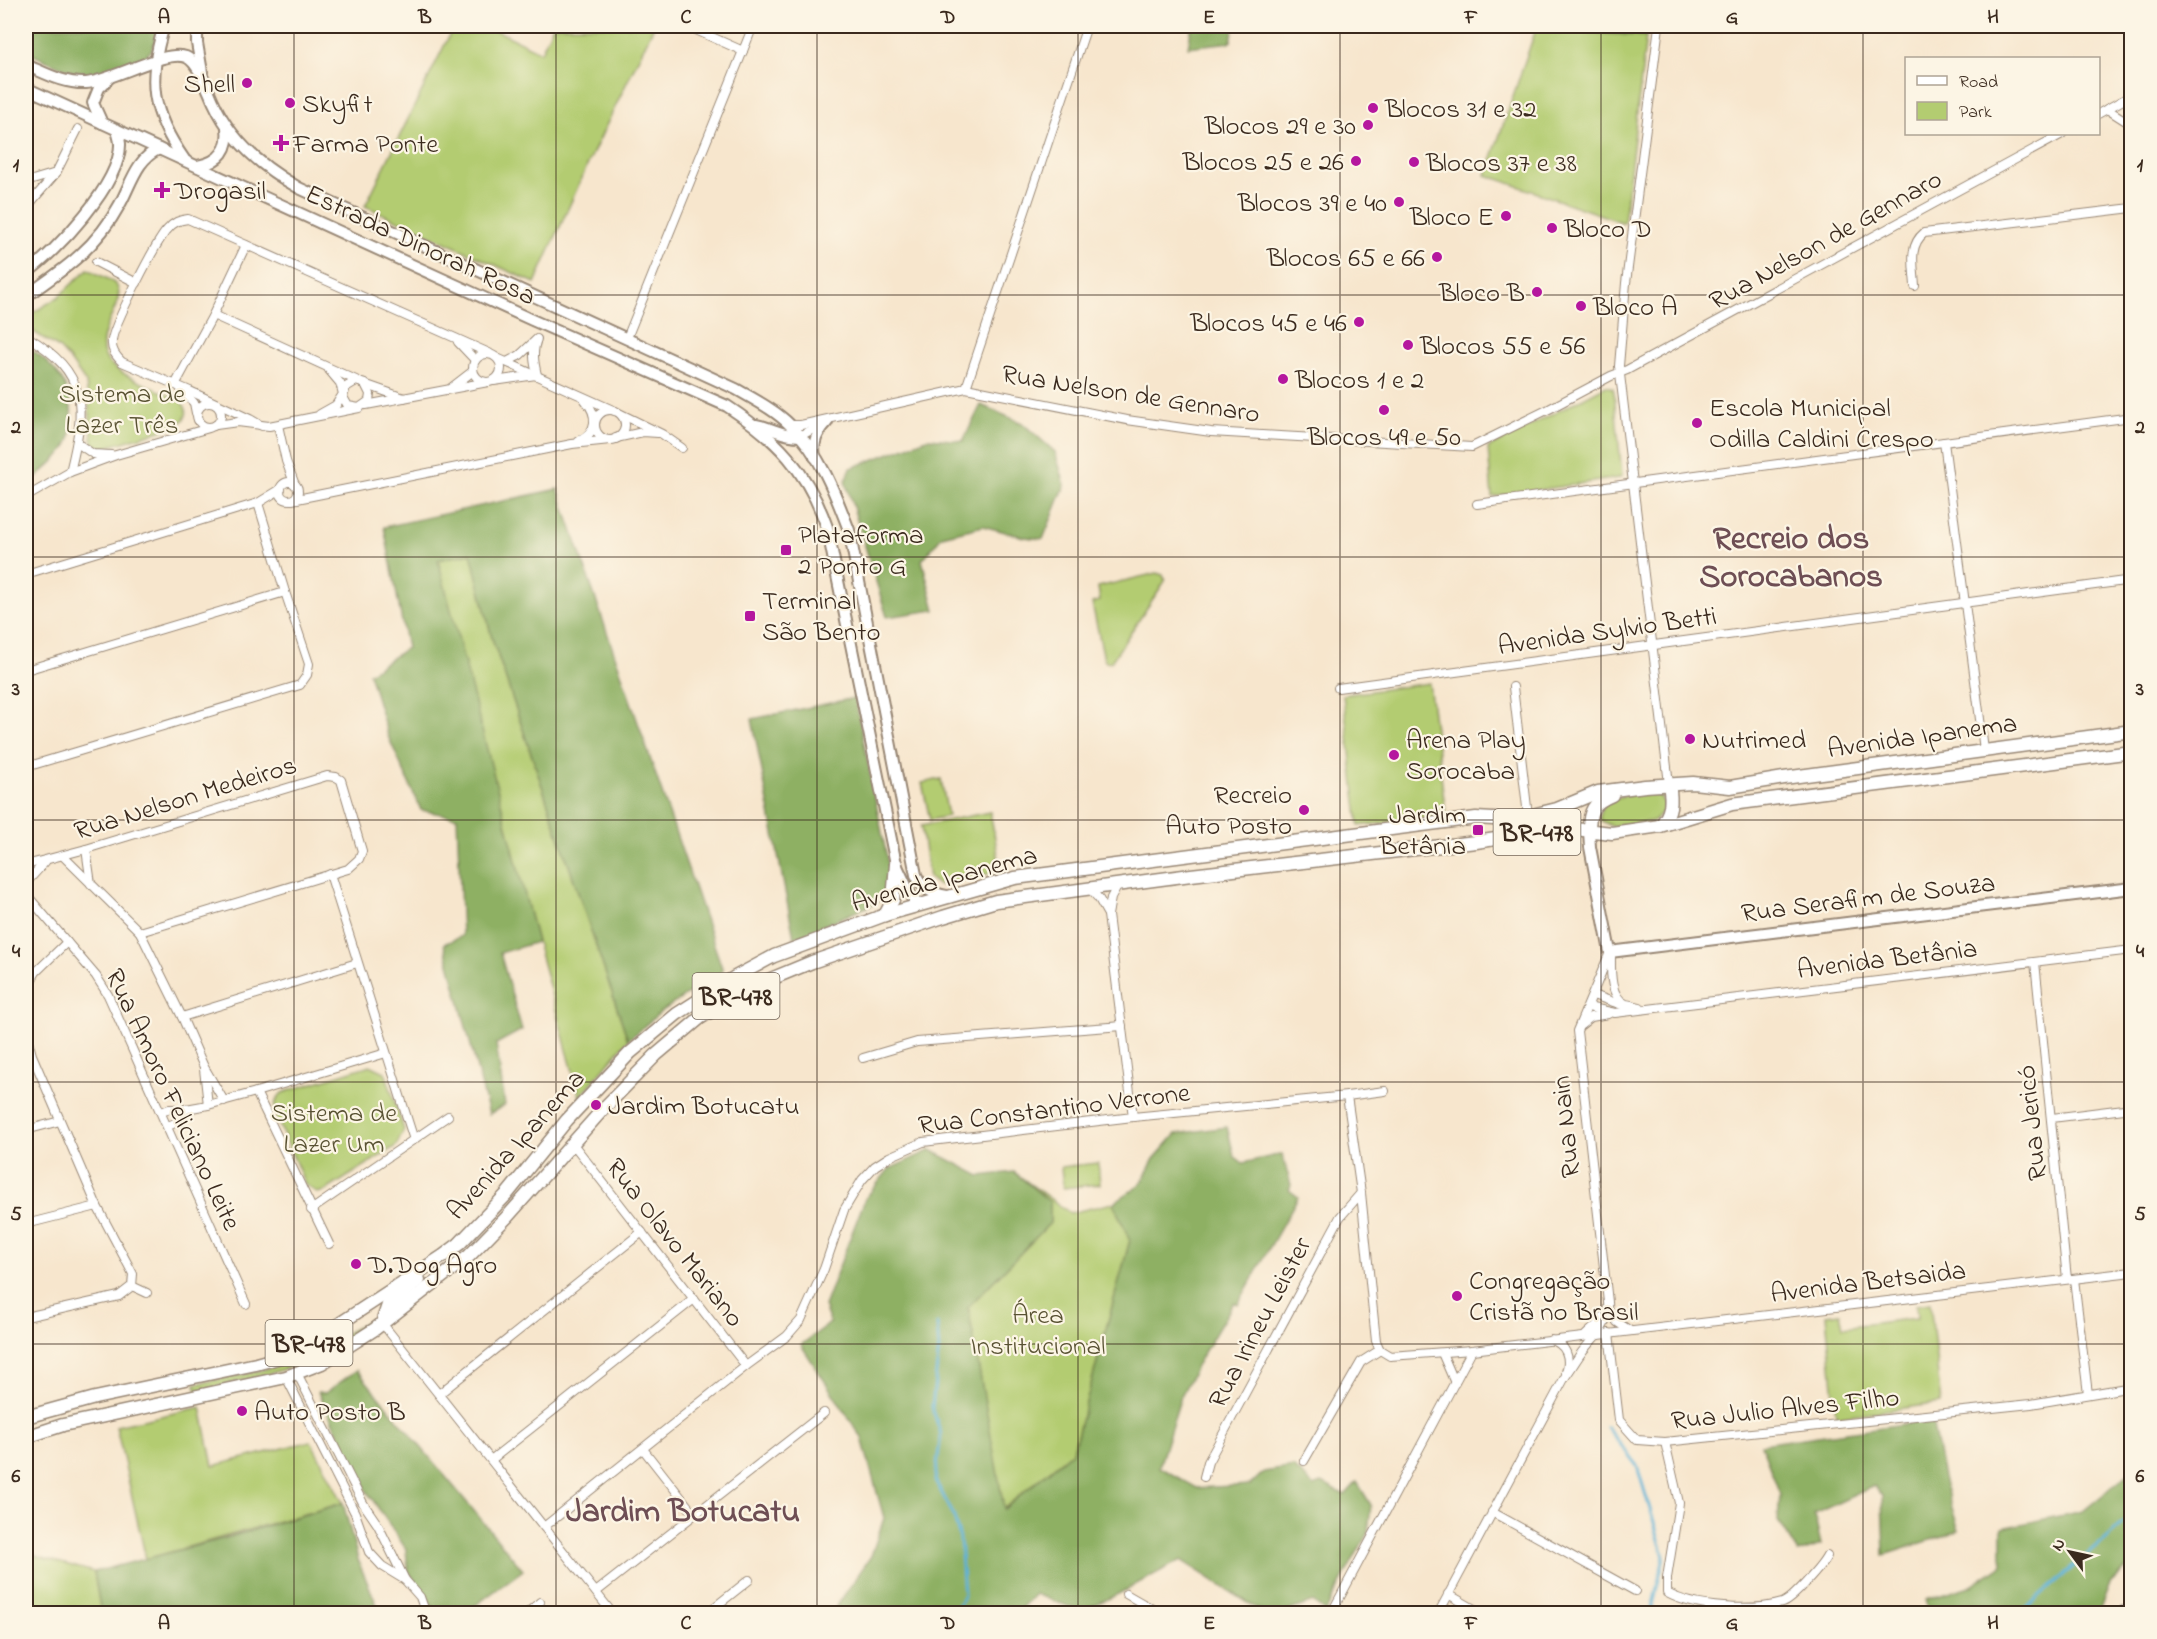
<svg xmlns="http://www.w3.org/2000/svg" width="2157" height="1639" viewBox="0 0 2157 1639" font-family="'Indie Flower',sans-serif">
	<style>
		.green { fill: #b3cc71; stroke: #777b48; stroke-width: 1.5 }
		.forest { fill: #8eb063; stroke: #646d40; stroke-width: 1.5 }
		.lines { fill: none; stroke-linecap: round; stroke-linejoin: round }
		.stream { stroke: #58b0d5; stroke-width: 3 }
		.street-casing { stroke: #998876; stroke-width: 10 }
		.secondary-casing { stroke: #998876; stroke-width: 14 }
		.primary-casing { stroke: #998876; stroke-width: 15 }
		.street { stroke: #fff; stroke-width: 8 }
		.secondary { stroke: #fff; stroke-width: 10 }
		.primary { stroke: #fff; stroke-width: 12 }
		.grid { fill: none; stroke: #3b2a1e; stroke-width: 1.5; stroke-opacity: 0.55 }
		.poi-dot { fill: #b5179e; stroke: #fcf5e5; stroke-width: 2 }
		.labels { text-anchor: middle; stroke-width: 4.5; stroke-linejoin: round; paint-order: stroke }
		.shield { fill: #fcf5e5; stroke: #75675a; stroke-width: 1.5 }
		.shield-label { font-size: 26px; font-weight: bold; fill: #3b2a1e }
		.poi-label { font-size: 27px; fill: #3b2a1e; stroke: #fcf5e5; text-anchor: start }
		.street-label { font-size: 27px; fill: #3b2a1e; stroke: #fcf5e5 }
		.park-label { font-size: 27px; fill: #595233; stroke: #fcf5e5 }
		.district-label { font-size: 33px; font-weight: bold; fill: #6e4e54; stroke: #fcf5e5 }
		.neatline { fill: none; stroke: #3b2a1e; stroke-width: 2 }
		.grid-label { font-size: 20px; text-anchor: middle; font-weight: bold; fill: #3b2a1e }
	</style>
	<rect width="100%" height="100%" fill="#fcf5e5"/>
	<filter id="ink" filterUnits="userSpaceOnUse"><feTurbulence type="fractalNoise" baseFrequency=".0167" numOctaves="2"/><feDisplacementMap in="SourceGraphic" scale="12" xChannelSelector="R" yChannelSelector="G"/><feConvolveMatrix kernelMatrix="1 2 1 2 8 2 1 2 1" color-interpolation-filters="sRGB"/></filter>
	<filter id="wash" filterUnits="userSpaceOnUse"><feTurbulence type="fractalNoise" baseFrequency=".008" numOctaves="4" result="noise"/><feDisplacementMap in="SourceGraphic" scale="24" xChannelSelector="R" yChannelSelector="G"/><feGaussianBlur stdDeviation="1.35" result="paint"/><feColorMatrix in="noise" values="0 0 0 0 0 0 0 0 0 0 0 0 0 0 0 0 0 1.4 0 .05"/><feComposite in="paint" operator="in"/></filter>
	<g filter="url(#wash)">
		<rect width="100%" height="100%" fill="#f7e6cd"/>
		<g class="green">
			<path d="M454,26h33l54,26 12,-26h101l-62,129 -57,128 -170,-77z"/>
			<path d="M1536,29l110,7 -22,187 -138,-48z"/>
			<path d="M88,269c8,5 22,9 28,16 13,16 -26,50 -9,75 10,15 55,31 73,40 10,11 8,17 -3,26l-71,21h-7l-6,-4 -7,-60 -16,-23 -11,-12 -33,-21v-10l31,-19z"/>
			<path d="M1606,386l7,2 1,4 8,84 -4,2 -126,19 -4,-49z"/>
			<path d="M471,552l21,86 136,402 -48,57 -43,-155 -100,-382z"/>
			<path d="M1157,573l6,2 2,6 -54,81h-5l-2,-3 -12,-56 8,-2 -2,-14z"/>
			<path d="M1429,683l17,132 -87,11 -16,-131z"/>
			<path d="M941,779l7,37 -18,4 -8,-37z"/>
			<path d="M1651,791l8,4 6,9 -2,7 -9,10 -41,6 -13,-7c-4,-26 32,-25 51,-29z"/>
			<path d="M990,812l11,59 -63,14 -9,-7 -8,-52z"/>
			<path d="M370,1065l15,7 19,58 -8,16 -71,45 -8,2 -12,-9 -29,-67c-2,-11 -2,-16 6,-24z"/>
			<path d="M1098,1163l2,21 -37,4 -2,-21z"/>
			<path d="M1014,1172l56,41 43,-10 17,37 -57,211 -70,58 -35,-202 82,-84v-21z"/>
			<path d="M1930,1303l11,100 -105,14 -10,-102 14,-2 3,14 74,-9 -1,-13z"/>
			<path d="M369,1320v3c-14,10 -28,19 -43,28 -40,22 -86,30 -129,40l-2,-7c20,-4 40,-7 60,-12 41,-11 78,-31 114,-52z"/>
			<path d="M201,1407l12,59 98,-25 32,62 -197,56 -30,-133z"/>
			<path d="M26,1549l10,7 58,16 7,41h-75z"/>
		</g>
		<g class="forest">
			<path d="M26,26h134l-8,24 -18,16 -33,10 -24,-2 -51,-22z"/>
			<path d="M1192,26h42l-3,16 -43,5z"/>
			<path d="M1509,26h138l-1,10z"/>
			<path d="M26,346c30,20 49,41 45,79 0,4 0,10 -1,14 -6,17 -31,35 -44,46z"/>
			<path d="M981,405l41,18 33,29 10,33 -22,54 -19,-2 -41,-11 -41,10 -20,24 13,50 -48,7 -42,-136 6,-13 78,-30 34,3z"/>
			<path d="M558,489l165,482 -61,40 -34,29 -136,-402 -21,-85 -33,7 99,382 -37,11 22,77 -26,14 9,61 -16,9 -45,-170 18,-8 -5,-119 -36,-7 -33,-74 -19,-63 38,-25 -23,-121z"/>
			<path d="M855,698l34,170c-1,14 -1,26 -13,35l-82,35 -42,-219z"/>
			<path d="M1227,1127l7,29 9,7 39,-9 9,31 -2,5 9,7 -60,107 -4,-2 -34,57 -19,37 -22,71 38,21 53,-3 14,-13 30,-5 20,19 8,-3 23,12 12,-13 14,23 -3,27 -43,80 -12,-10 -31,11h-18l-83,-53 -63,34 -37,17 -46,-17 -19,19h-184l39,-57 13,-38 -22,-80 -61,-93 29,-22 -6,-17 41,-107 24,-30 42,-19 49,26 34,-4 36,30v21l-82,84 36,202 69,-58 57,-211 -17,-37 27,-18 14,-26 22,-25z"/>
			<path d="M357,1370l166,200 -58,43h-28l-29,-42 -2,-22 -40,-59 -48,-98 7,1z"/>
			<path d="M1932,1420l11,58 16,53 -75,24 -2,-59 -8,-10 -60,28 7,31 -23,8 -20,-32 2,-27 -19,-50z"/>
			<path d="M2131,1472v92l-21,19 -12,30h-169l-4,-13 48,-15 29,-20v-37l81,-17z"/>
			<path d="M343,1503l16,60 18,42 -3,8h-273l-7,-41 136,-35z"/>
		</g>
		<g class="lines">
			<g class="stream">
				<path d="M937,1324l2,24 -7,59 9,27 -6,46 18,34 7,25 4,56 -10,19"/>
				<path d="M1607,1427l30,39 27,90 -13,58"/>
				<path d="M2021,1614l17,-17 94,-81"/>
			</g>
		</g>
	</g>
	<g filter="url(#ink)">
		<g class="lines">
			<defs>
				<g id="street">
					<path d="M687,26l56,25"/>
					<path d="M1659,26l-33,257 -7,83 50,418"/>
					<path d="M2107,109l25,16"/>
					<path d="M2098,114l34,-19"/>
					<path d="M56,173l22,-44"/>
					<path d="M26,182l30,-9 -30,35"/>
					<path d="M26,187l4,10v7"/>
					<path d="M96,262l41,21"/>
					<path d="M1915,286c-1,-19 -7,-40 9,-53l208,-25"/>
					<path d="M213,315l145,66"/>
					<path d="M26,336c63,37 60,71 44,136l-44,25"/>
					<path d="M627,338l126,-312"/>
					<path d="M458,342l17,18"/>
					<circle cx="487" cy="368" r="14"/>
					<path d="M497,358l118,53"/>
					<path d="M507,362l13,-7 17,-16c-5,12 -3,23 0,36"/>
					<path d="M494,381l42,-6"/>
					<path d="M175,385l38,-70 33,-70"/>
					<path d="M367,385l37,13"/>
					<path d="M180,388l14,15 2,10"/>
					<path d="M451,388l22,-17"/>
					<path d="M966,388l121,-362"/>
					<circle cx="209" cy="415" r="12"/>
					<path d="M366,405l122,-23"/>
					<circle cx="610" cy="425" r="15"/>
					<path d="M320,414l16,-9 7,-11 -3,-11 -11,-13"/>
					<path d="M621,414l41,20 20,14"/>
					<path d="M216,425l22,-3 31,4 90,-18 10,-7 1,-7 -5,-10 -9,-3 -10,6 -3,10 5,9 11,2"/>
					<path d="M278,425l8,36 9,24"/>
					<path d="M791,425h10l165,-37 161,32 84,12 261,15 77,-38 62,-33 16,-6 435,-236"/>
					<path d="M262,426l-12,-7 -60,-28 -68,-29c-6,-6 -11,-12 -10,-21 0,-13 45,-102 56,-112 6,-7 11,-9 20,-10l301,134"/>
					<path d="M800,436l25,-13"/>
					<path d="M616,438l27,-6 15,1"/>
					<path d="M579,441c19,-9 19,-26 6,-41"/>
					<path d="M1944,442l40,308"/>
					<path d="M77,443l16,11 18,1"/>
					<path d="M70,472l46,-17 93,-27"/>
					<circle cx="289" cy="491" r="9"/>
					<path d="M292,500l280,-56 38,-4"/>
					<path d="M1477,504l655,-87"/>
					<path d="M26,574l232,-71 23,-14"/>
					<path d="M26,670l259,-78"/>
					<path d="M1513,687l15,129"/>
					<path d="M1338,688l794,-108"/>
					<path d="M26,767l274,-82 7,-10 2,-11 -24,-72 -27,-89"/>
					<path d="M86,849l5,35"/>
					<path d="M63,856l77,76 42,85 22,50 20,34"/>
					<path d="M26,865l60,-16 241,-73 9,1 5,3 21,71 -3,8 -11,10 -208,63"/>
					<path d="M330,874l84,266"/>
					<path d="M26,883l19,-21"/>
					<path d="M1118,885l-7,13 -3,17 25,202"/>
					<path d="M1090,889l9,10 8,14"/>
					<path d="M26,894l70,82 12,19 138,309"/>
					<path d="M1611,955c0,14 -2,42 15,49 4,1 10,2 14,3"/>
					<path d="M2035,962l32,317"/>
					<path d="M26,989l10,-17 31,-30"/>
					<path d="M1593,995l35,12"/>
					<path d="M1589,1004l3,4 23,5 517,-63"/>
					<path d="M182,1017l175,-54"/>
					<path d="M1581,1025l10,-8 17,-3"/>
					<path d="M26,1033l6,22 65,151 36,68 -1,12"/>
					<path d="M863,1058l54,-16 205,-16"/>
					<path d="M204,1069l4,36"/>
					<path d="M256,1092l73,152"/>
					<path d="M1347,1096l14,97 15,148 4,9"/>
					<path d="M162,1112l7,-3h17l22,-4 48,-13 130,-39"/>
					<path d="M2052,1118l80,-10"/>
					<path d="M168,1126l7,-3 11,-14"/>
					<path d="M26,1130l34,-9"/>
					<path d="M573,1144l173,222"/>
					<path d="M311,1210l137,-94"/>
					<path d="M26,1224l71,-18"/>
					<path d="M2074,1279l14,115"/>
					<path d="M132,1286l15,7"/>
					<path d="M1608,1309l9,13 12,8"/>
					<path d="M26,1317l93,-21 13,-10"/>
					<path d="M382,1323l231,291"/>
					<path d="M1609,1333l10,87 18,20 28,2 366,-38 101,-17"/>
					<path d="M1586,1335l14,-13 4,-7"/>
					<path d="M1551,1340c15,4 20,18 15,32"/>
					<path d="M1380,1350l10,6 82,-6 660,-78"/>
					<path d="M1442,1353l13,30"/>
					<path d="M297,1373l66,130 15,22 27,55"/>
					<path d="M286,1377l69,136 14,39 13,14 23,14 15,17 6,17"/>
					<path d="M439,1394l203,-162"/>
					<path d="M1665,1442l14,61 -12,75v15c27,15 85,19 115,10 10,-3 40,-37 45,-47"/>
					<path d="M643,1449l51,65"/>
					<path d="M491,1460l203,-161"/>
					<path d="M1304,1461l57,-99 19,-12"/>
					<path d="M1204,1477l4,-15 132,-245 21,-24"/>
					<path d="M1492,1512l143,79"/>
					<path d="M544,1527l202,-161 41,-30 14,-16 23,-51 20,-59 18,-30 13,-14 14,-9 34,-15 210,-25 214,-21 38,-5"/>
					<path d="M596,1592l228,-179"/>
					<path d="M1126,1594l35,20"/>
					<path d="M1448,1594l35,20"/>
					<path d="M2123,1610l4,4"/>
					<path d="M526,1614l14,-12"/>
					<path d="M706,1614l43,-34"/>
					<path d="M1331,1614l141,-264"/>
					<path d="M1438,1614l127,-237c6,-8 11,-17 17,-25 13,-17 28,-26 26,-50l-31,-271 33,-79"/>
				</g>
				<g id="secondary">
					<path d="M164,26c-17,54 -13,86 20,133"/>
					<path d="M197,26v17l5,29"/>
					<path d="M26,65c19,8 38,19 60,18 27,-2 79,-34 100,-26 13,5 22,34 28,46 17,38 49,65 85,85l437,201c19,11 39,21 54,36 30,28 45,68 59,105l67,345c7,15 16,18 31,21"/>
					<path d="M26,88l506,232 195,86c50,33 80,64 100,121l69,337 15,32 7,9"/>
					<path d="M102,123l-9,-20 6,-15 10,-10"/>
					<path d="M198,166c22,-4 32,-17 29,-39"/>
					<path d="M26,273c30,-21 95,-90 94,-129 0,-5 -2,-9 -3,-14"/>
					<path d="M26,296c39,-27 71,-49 94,-92 11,-20 17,-46 39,-55"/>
					<path d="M756,425c17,3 26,11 44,11"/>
					<path d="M815,457c-3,-15 2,-24 12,-35"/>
					<path d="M1589,831l1,16 20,105 522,-64"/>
				</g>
				<g id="primary">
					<path d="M1660,826c12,-13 12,-25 9,-42"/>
					<path d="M1589,831c0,-21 4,-28 23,-36"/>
					<path d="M885,915l8,-15 3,-36"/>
					<path d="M382,1323l6,-18 31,-25"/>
					<path d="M26,1417l69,-19 161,-34 25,-7 20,-8 142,-93 16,-12 48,-50 60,-74 63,-67 47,-39 58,-37 39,-21 111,-41 130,-37 461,-60 34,2 18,-4 29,-7 41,-17 47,-6 48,-3 37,4 54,-9 348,-47"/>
					<path d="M26,1437l37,-12 223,-48 36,-14 53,-34 94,-73 38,-39 97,-109 52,-53 44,-37 49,-30 63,-26 131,-45 53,-16 195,-26 285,-33 78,-12 20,-1 38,4 48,-7 72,-22 400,-52"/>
				</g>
			</defs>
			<use href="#street" class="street-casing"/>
			<use href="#secondary" class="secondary-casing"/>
			<use href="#primary" class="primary-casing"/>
			<use href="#street" class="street"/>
			<use href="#secondary" class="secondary"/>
			<use href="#primary" class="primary"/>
		</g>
	</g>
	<path class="grid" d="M294,26v1588M556,26v1588M817,26v1588M1078,26v1588M1340,26v1588M1601,26v1588M1863,26v1588M26,295h2106M26,557h2106M26,820h2106M26,1082h2106M26,1344h2106"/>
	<g class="poi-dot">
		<circle cx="247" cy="83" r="6"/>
		<circle cx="290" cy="103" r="6"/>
		<circle cx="1373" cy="108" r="6"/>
		<circle cx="1368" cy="125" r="6"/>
		<path d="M278 134h6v6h6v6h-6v6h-6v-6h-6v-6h6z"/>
		<circle cx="1356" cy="161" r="6"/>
		<circle cx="1414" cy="162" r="6"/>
		<path d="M159 181h6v6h6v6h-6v6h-6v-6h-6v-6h6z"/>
		<circle cx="1399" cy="202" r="6"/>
		<circle cx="1506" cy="216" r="6"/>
		<circle cx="1552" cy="228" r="6"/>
		<circle cx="1437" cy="257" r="6"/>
		<circle cx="1537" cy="292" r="6"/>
		<circle cx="1581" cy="306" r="6"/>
		<circle cx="1359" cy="322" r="6"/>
		<circle cx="1408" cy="345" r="6"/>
		<circle cx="1283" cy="379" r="6"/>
		<circle cx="1384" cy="410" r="6"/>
		<circle cx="1697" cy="423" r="6"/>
		<rect x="780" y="544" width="12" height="12" rx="3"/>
		<rect x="744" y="610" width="12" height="12" rx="3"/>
		<circle cx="1690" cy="739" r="6"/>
		<circle cx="1394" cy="755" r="6"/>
		<circle cx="1304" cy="810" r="6"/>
		<rect x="1472" y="824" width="12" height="12" rx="3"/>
		<circle cx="596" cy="1105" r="6"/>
		<circle cx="356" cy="1264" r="6"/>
		<circle cx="1457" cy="1296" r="6"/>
		<circle cx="242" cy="1411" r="6"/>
	</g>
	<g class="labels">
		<g class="shield">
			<rect x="1493.5" y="809" width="87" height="46" rx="4.5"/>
			<rect x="692.5" y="973" width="87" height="46" rx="4.5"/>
			<rect x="265.5" y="1320" width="87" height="46" rx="4.5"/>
		</g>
		<g class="shield-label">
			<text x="1537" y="841">BR-478</text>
			<text x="736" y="1005">BR-478</text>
			<text x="309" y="1352">BR-478</text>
		</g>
		<g class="poi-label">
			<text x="235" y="92" text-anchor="end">Shell</text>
			<text x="302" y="112">Skyfit</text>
			<text x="1385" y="117">Blocos 31 e 32</text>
			<text x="1356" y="134" text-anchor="end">Blocos 29 e 30</text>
			<text x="293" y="152">Farma Ponte</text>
			<text x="1344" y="170" text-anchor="end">Blocos 25 e 26</text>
			<text x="1426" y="171">Blocos 37 e 38</text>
			<text x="174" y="199">Drogasil</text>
			<text x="1387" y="211" text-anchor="end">Blocos 39 e 40</text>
			<text x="1494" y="225" text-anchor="end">Bloco E</text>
			<text x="1564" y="237">Bloco D</text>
			<text x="1425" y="266" text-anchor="end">Blocos 65 e 66</text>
			<text x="1525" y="301" text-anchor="end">Bloco B</text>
			<text x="1593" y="315">Bloco A</text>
			<text x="1347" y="331" text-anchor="end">Blocos 45 e 46</text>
			<text x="1420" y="354">Blocos 55 e 56</text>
			<text x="1295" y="388">Blocos 1 e 2</text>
			<text x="1709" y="416">Escola Municipal<tspan x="1709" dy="31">Odilla Caldini Crespo</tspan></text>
			<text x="1384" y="445" text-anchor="middle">Blocos 49 e 50</text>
			<text x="798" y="543">Plataforma<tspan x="798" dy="31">2 Ponto G</tspan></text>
			<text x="762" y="609">Terminal<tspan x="762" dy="31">São Bento</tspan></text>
			<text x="1406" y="748">Arena Play<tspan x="1406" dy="31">Sorocaba</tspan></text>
			<text x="1702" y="748">Nutrimed</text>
			<text x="1292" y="803" text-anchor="end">Recreio<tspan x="1292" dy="31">Auto Posto</tspan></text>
			<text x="1466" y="823" text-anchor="end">Jardim<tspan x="1466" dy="31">Betânia</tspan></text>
			<text x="608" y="1114">Jardim Botucatu</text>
			<text x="368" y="1273">D.Dog Agro</text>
			<text x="1469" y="1289">Congregação<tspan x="1469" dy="31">Cristã no Brasil</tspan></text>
			<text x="254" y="1420">Auto Posto B</text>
		</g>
		<g class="street-label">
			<text transform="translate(1825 239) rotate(-29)" y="9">Rua Nelson de Gennaro</text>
			<text transform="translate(421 244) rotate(25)" y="9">Estrada Dinorah Rosa</text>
			<text transform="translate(1131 393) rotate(9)" y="9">Rua Nelson de Gennaro</text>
			<text transform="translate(1607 630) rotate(-8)" y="9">Avenida Sylvio Betti</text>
			<text transform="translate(1922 735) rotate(-8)" y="9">Avenida Ipanema</text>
			<text transform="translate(185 797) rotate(-17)" y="9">Rua Nelson Medeiros</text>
			<text transform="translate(944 878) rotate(-15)" y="9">Avenida Ipanema</text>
			<text transform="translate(1868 897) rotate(-7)" y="9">Rua Serafim de Souza</text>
			<text transform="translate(1887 958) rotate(-7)" y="9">Avenida Betânia</text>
			<text transform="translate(174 1099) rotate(65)" y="9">Rua Amoro Feliciano Leite</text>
			<text transform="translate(1054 1108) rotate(-7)" y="9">Rua Constantino Verrone</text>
			<text transform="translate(2031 1123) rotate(-96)" y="9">Rua Jericó</text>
			<text transform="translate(1565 1127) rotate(-96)" y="9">Rua Nain</text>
			<text transform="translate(515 1144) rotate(-48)" y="9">Avenida Ipanema</text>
			<text transform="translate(676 1242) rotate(52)" y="9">Rua Olavo Mariano</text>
			<text transform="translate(1868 1281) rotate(-7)" y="9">Avenida Betsaida</text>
			<text transform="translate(1259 1322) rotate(-62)" y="9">Rua Irineu Leister</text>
			<text transform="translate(1785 1408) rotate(-6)" y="9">Rua Julio Alves Filho</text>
		</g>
		<g class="park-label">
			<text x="122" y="402">Sistema de<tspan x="122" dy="31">Lazer Três</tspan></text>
			<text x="334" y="1121">Sistema de<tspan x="334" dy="31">Lazer Um</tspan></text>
			<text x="1038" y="1323">Área<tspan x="1038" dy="31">Institucional</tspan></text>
		</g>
		<g class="district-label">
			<text x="1791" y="548">Recreio dos<tspan x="1791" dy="38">Sorocabanos</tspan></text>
			<text x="683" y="1521">Jardim Botucatu</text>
		</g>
	</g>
	<rect width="2157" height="1639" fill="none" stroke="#fcf5e5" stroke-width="66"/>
	<rect x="1905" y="57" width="195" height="78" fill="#fcf5e5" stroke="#afa495" stroke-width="1.5"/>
	<rect x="1917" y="76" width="30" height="9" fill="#ffffff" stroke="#afa495" stroke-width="1.5"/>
	<text x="1959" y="87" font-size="18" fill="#3b2a1e">Road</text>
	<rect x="1917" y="102" width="30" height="18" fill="#b3cc71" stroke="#afa495" stroke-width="1.5"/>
	<text x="1959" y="117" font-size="18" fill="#3b2a1e">Park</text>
	<g transform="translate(2070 1552) rotate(303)" stroke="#fcf5e5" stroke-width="4.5" paint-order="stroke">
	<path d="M0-4.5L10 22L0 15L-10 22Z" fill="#3b2a1e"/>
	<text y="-9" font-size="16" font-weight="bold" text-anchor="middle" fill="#3b2a1e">N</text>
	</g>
	<rect x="33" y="33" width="2091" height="1573" class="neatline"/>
	<g class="grid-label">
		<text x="164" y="23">A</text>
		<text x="425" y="23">B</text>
		<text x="686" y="23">C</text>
		<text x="948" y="23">D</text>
		<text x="1209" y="23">E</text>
		<text x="1471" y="23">F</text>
		<text x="1732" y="23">G</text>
		<text x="1993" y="23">H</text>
		<text x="16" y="171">1</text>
		<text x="2140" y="171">1</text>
		<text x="16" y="433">2</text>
		<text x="2140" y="433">2</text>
		<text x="16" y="695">3</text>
		<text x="2140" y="695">3</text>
		<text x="16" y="957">4</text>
		<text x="2140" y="957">4</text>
		<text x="16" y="1220">5</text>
		<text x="2140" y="1220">5</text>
		<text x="16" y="1482">6</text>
		<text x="2140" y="1482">6</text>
		<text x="164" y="1629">A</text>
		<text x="425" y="1629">B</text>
		<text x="686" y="1629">C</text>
		<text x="948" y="1629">D</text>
		<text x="1209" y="1629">E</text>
		<text x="1471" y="1629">F</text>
		<text x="1732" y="1629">G</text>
		<text x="1993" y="1629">H</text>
	</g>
</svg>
